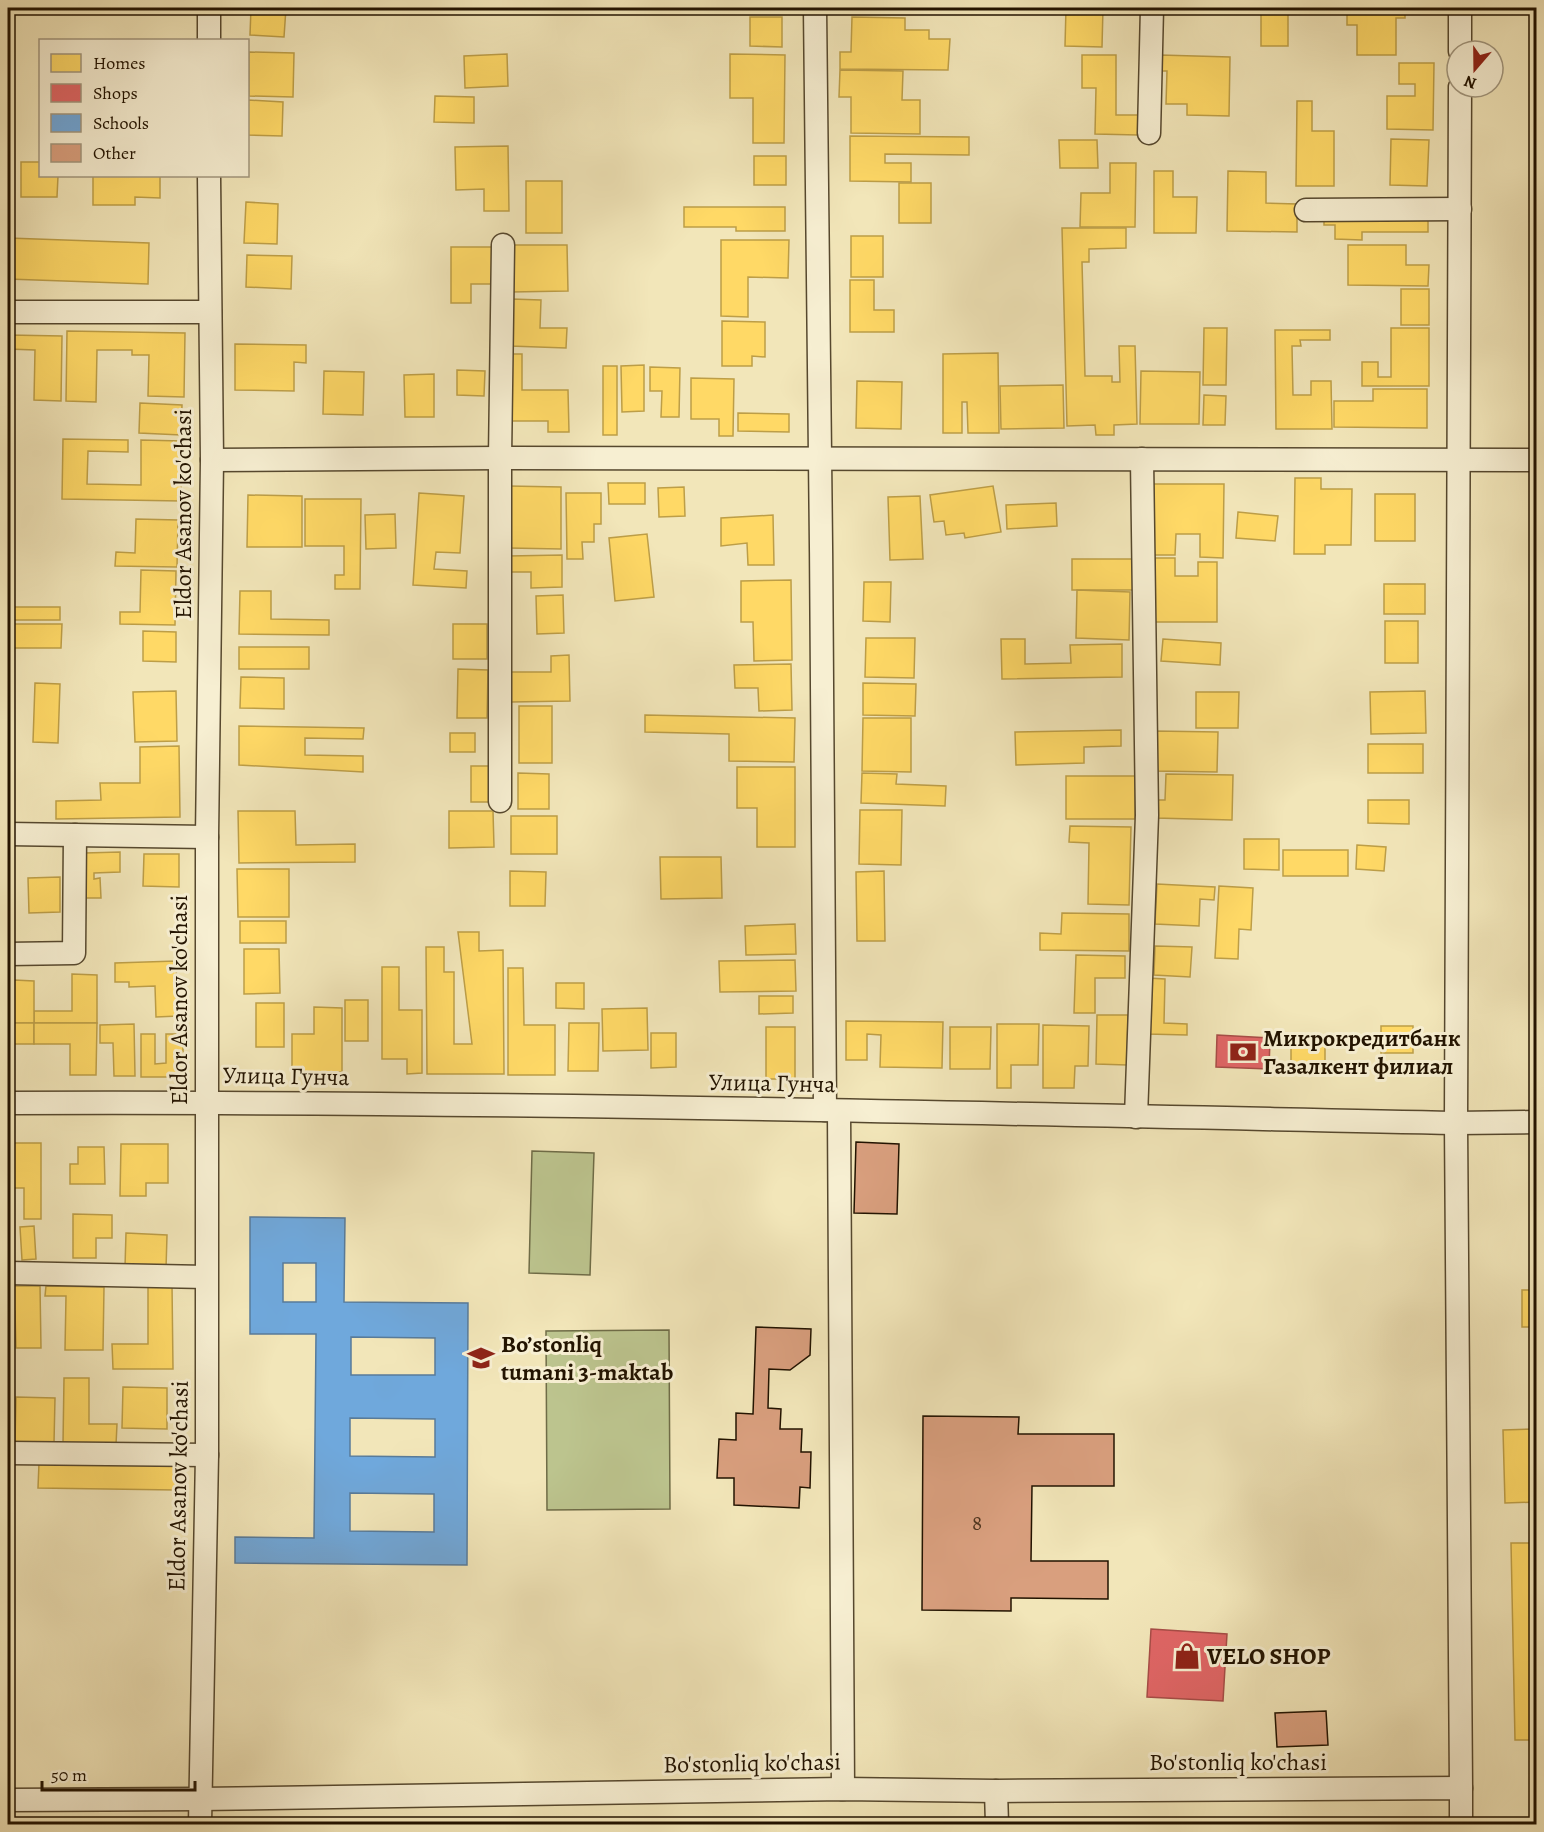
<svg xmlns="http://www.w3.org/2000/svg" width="1544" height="1832" viewBox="0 0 1544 1832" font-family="Alegreya,serif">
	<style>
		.pitch { fill: #bcc48e; stroke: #6f6c47; stroke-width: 1.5 }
		.homes { fill: #ffd966; stroke: #bd9e47; stroke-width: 1.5 }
		.shops { fill: #e06666; stroke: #a74d47; stroke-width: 1.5 }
		.schools { fill: #6fa8dc; stroke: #587b9a; stroke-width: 1.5; fill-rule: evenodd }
		.building { fill: #d99f7e; stroke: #221300; stroke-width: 1.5 }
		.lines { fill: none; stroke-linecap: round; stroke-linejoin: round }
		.minor-casing { stroke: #56482e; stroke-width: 25 }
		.minor { stroke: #f7efd2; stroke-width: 22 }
		.labels { text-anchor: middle; stroke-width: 6; stroke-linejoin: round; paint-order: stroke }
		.number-label { font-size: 21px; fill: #503620 }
		.street-label { font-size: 24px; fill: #221300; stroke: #f7efd2 }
		.poi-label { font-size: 24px; font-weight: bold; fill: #221300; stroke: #f7efd2; text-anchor: start }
	</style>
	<rect width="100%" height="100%" fill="#f2e6b9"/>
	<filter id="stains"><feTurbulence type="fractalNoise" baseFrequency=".00333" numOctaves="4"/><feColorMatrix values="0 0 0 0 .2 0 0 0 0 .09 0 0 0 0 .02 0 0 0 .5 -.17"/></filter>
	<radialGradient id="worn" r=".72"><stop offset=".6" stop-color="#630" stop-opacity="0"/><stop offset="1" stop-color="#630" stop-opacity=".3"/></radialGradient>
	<g class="pitch">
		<path d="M532,1151l62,2 -4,122 -61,-2z"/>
		<path d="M669,1330l1,179 -123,1 -1,-179z"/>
	</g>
	<g class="homes">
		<path d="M251,8h35l-2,29 -34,-2z"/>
		<rect x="850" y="8" width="39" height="2"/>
		<path d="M1066,8h37l-1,39 -37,-1z"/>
		<rect x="1261" y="8" width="27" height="38"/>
		<path d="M1347,8h58v10h-9v37h-39v-30h-10z"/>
		<path d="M750,17h32v30l-32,-1z"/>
		<path d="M852,17l53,1v12h24v9h21l-2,31 -108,-1v-17h11z"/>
		<path d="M249,52l45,1 -1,44 -44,-1z"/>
		<path d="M507,54l1,32 -43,2 -1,-32z"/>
		<path d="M730,54l55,1 -1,88h-31v-45h-23z"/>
		<path d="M1082,55h34v60h22v20l-43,-1 1,-46h-14z"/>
		<path d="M1160,55l70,2 -1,59 -42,-1v-11h-21l1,-33h-7z"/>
		<path d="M1399,63h35l-1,67 -46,-1v-33h28v-12h-16z"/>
		<path d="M840,70l63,1 -1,29h18v34l-69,-1v-36h-12z"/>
		<path d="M435,96l39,1v26l-40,-1z"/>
		<path d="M248,100l35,2 -1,34 -34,-1z"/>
		<path d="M1297,101h15v30h22v55h-38z"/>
		<path d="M850,136l119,1v18l-84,-1v9h26v19l-61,-1z"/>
		<path d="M1391,139l38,1 -2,46 -37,-1z"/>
		<path d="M1059,140h38l1,28h-38z"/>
		<path d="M508,146l1,65h-25v-22l-28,1 -1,-43z"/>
		<rect x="754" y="156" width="32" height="29"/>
		<path d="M21,162h19v14h18l-1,21h-36z"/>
		<path d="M1110,163h26l-1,64h-55l1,-34h29z"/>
		<path d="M1154,171h19v26h24l-1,36h-42z"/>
		<path d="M1228,171l38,1v31l31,1v28l-70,-1z"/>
		<path d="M93,176h67v22l-25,-1v8h-42z"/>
		<rect x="526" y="181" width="36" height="52"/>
		<rect x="899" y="183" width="32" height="40"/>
		<path d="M246,202l32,2 -1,40 -33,-1z"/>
		<path d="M684,207h101v24h-49v-4h-52z"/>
		<path d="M1324,216h104v16h-66v8l-27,-1v-14h-11z"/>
		<path d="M1062,228h64v20l-37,1v13h-7l3,114h27v6h8l-1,-36h16l2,78 -23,1v10h-18l-1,-10 -28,1z"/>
		<rect x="851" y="236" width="32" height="41"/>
		<path d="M8,238l141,5 -1,41 -140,-5z"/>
		<path d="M721,240h68l-1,38 -40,-1v40l-27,-1z"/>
		<path d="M511,245h56l1,46 -57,1z"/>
		<path d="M1348,245h58v20h23l-1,21 -80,-1z"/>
		<path d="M451,247h41v37h-21v19h-20z"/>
		<path d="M247,255l45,1 -1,33 -45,-2z"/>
		<path d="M850,280h24v30h20v22h-44z"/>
		<rect x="1401" y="289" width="28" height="36"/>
		<path d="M511,299l30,1 -1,28h27l-1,20 -56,-2z"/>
		<path d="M722,321l43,1v35l-13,-1v10h-30z"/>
		<path d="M1204,328h23l-1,57h-23z"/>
		<path d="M1391,328h38v58h-67v-24h16v15h13z"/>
		<path d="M1275,330h55v10h-30l1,6h-9l1,49h18v-14h20l1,48h-56z"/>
		<path d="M67,331l118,2 -1,64 -36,-1 1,-41h-17v-5h-35l-1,52 -30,-1z"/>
		<path d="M8,335l54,1 -1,65 -27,-1 1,-50 -27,-1z"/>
		<path d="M235,344l71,1v18l-12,-1v29l-59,-1z"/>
		<path d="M998,353l1,80h-31l-1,-31h-5v31h-19v-79z"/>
		<path d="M511,354h11v36h46l1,42h-21v-11h-37z"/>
		<path d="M644,365v46l-22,1 -1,-46z"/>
		<rect x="603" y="366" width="14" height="69"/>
		<path d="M650,367l30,1 -1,49h-18l1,-26h-12z"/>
		<path d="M457,370l28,1 -1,25 -27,-1z"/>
		<path d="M324,371l40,1 -1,43 -40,-1z"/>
		<path d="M1141,371l59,1 -1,52h-59z"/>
		<path d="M434,374v43h-29l-1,-42z"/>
		<path d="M691,378l43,1 -1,57h-14v-17h-28z"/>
		<path d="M857,381l45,1 -1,47 -45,-1z"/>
		<path d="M1063,385l1,43 -63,1 -1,-43z"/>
		<path d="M1373,389h54v39l-93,-1v-26h39z"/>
		<path d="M1204,395l22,1 -1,29h-22z"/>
		<path d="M140,403l42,2 -1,30 -42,-2z"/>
		<path d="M738,413l51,1v18l-51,-1z"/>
		<path d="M63,439l65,1v12l-40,-1 -1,33 54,1v-45l41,1 -1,60 -119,-2z"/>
		<path d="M1295,478h26v11h31l-1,56h-26v9h-31z"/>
		<path d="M608,483h37v21h-36z"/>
		<path d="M1153,484h71l-1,74 -23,-1v-23h-24l-1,21h-22z"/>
		<path d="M506,486l55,1v62l-55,-1z"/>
		<path d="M993,486l8,46 -36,6 -1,-5 -18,2 -2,-14 -10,1 -4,-27z"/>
		<path d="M684,487l1,29 -26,1 -1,-29z"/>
		<path d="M419,493l45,3 -4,57 -24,-1 -2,17 33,2 -1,17 -53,-3z"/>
		<path d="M566,493h35v31h-7v18h-12l1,17h-16z"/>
		<rect x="1375" y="494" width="40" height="47"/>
		<path d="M248,495l54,1v51h-55z"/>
		<path d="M920,496l3,63 -33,1 -2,-63z"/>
		<path d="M305,499h56l-1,90h-25v-14h9v-29h-39z"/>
		<path d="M1056,503l1,23 -50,3 -1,-24z"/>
		<path d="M1238,512l40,4 -3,25 -39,-3z"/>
		<path d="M395,514l1,34 -30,1 -1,-34z"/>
		<path d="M773,515l1,50h-26l-1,-22 -26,3v-28z"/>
		<path d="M136,519l42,1 -1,47 -62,-1 1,-14 19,1z"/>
		<path d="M647,534l7,63 -39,4 -6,-63z"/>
		<path d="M562,555v32l-31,1v-16h-24l-1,-16z"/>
		<path d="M1155,558h20v18h23v-14h19v60h-62z"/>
		<rect x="1072" y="559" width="62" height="31"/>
		<path d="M141,570l35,1 -1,54 -55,-1v-12h20z"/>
		<path d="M791,580l1,80 -38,1 -1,-39h-12v-41z"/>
		<path d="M864,582h27l-1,40 -27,-1z"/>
		<rect x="1384" y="584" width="41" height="30"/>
		<path d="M1077,590l53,2 -1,48 -53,-2z"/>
		<path d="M240,591h31v28l58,1v15l-90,-1z"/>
		<path d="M563,595l1,38 -27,1 -1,-38z"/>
		<rect x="8" y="607" width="52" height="13"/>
		<rect x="1385" y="621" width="33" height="42"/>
		<path d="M8,624h54l-1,24h-53z"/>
		<rect x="453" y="624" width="34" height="35"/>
		<path d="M143,631l33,1v30l-33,-1z"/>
		<path d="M866,638h49l-1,40 -49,-1z"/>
		<path d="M1001,639h24v25l46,-1 -1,-18 52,-1v33l-120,2z"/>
		<path d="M1163,639l58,4 -1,22 -59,-4z"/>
		<rect x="239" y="647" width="70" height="22"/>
		<path d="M569,655l1,46 -59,1 -1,-30h41v-16z"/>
		<path d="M791,664l1,46 -33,1 -1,-23h-23l-1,-23z"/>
		<path d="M458,669l30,1 -1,48h-30z"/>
		<path d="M241,677l43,1v31l-44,-1z"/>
		<path d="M35,683l25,1 -2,59 -25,-1z"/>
		<path d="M863,683l53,1 -1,32 -52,-1z"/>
		<path d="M176,691l1,50 -42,1 -2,-50z"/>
		<path d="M1425,691l1,42 -55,1 -1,-42z"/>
		<path d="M1196,692h43l-1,36h-42z"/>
		<rect x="519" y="706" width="33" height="57"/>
		<path d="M645,715l150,3 -1,44 -65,-1v-27l-84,-2z"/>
		<path d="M863,718h48v54l-49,-1z"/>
		<path d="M239,726l125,2 -1,11 -58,-1v17l58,1v16l-124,-7z"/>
		<path d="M1121,730v16l-37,1v16l-68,2 -1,-33z"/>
		<path d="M1154,731l64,1 -1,40 -64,-1z"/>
		<rect x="450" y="733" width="25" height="19"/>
		<rect x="1368" y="744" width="55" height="29"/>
		<path d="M179,746l1,71 -124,2v-18l45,-1 -1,-17h40v-36z"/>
		<rect x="471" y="766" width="20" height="36"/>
		<path d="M737,767h58v80h-38v-39h-20z"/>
		<path d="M518,773l31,1v35h-31z"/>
		<path d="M862,773l35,1 -1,10 50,2 -1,20 -84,-3z"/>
		<path d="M1166,774l67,1 -1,45 -77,-2v-18h10z"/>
		<rect x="1066" y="776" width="69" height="43"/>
		<path d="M1368,800h41v24l-41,-1z"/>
		<path d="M860,810h42l-1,55 -42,-1z"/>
		<path d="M238,811h57l1,34 59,-1v18l-116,1z"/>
		<path d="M449,811h44l1,36 -45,1z"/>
		<rect x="511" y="816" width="46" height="38"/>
		<path d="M1070,826l61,1 -2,78 -41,-1 1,-61 -20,-1z"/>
		<path d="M1244,839h35v31l-35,-1z"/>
		<path d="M1357,845l29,2 -2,24 -28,-2z"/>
		<rect x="1283" y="850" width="65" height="26"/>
		<path d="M120,852v20l-26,1v6l6,-1 1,20h-15l-1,-45z"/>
		<path d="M144,854h35v33l-36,-1z"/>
		<path d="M660,857h61l1,41 -61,1z"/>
		<path d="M237,869h52v48h-51z"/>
		<path d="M510,871l36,1 -1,34h-35z"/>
		<path d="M884,871l1,70h-28l-1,-69z"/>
		<path d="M60,877v35l-31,1 -1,-35z"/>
		<path d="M1157,884l58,3 -1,13 -14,-1 -1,27 -44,-2z"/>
		<path d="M1219,886l34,2 -2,42 -12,-1 -1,30 -23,-1z"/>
		<path d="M1062,913l67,1v37l-89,-1v-17l21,1z"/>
		<rect x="240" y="921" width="46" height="22"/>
		<path d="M795,924l1,30 -50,1 -1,-29z"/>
		<path d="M458,932h21v19l24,-1 1,124h-77l-1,-127h18v25h10v72h18z"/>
		<path d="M1155,946l37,1 -2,30 -36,-2z"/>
		<path d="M244,949h35l1,44 -36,1z"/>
		<path d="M1076,955l49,1v22h-30v35h-21z"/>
		<path d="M795,960l1,31 -76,1 -1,-31z"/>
		<path d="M176,961l2,55 -22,1 -1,-31 -26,1v-5h-14v-19z"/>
		<path d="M382,967h17v43h23v63l-15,1v-15h-25z"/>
		<path d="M508,968h15l1,57h31v50h-47z"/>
		<path d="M72,974l25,1v48h-63v-12h38z"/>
		<path d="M1148,978l17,1 -1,44 23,1v11l-40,-1z"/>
		<path d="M14,980l20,1v42h-26v-27h6z"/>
		<path d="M556,983h28v26l-28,-1z"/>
		<path d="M759,996h34v17l-34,1z"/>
		<rect x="345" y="1000" width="23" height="41"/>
		<rect x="256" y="1003" width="28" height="44"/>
		<path d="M314,1007l28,1v64h-50v-38h22z"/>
		<path d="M647,1008l1,42 -45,1 -1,-42z"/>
		<path d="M1097,1015h31l-1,50 -31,-1z"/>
		<path d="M846,1021l97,1 -1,46 -62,-1 1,-32 -14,-1v26h-21z"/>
		<rect x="8" y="1023" width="26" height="21"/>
		<path d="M34,1023h63l-1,52h-26v-31h-36z"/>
		<path d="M569,1023h30l-1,48h-30z"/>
		<path d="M134,1024l1,52h-21l-1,-33h-13v-18z"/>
		<path d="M997,1024h42l-1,41h-27v23h-14z"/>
		<path d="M1043,1025l46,1 -1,40h-13l-1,22h-31z"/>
		<rect x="1381" y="1026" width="32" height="27"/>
		<rect x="766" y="1027" width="29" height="52"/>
		<path d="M950,1027h41l-1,42h-40z"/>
		<path d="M651,1033h25v34l-25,1z"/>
		<path d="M141,1034h14v30l11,-1v-29h17v43h-42z"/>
		<path d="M1291,1038h34v27l-34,-1z"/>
		<path d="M9,1143h32v76h-17v-31h-15z"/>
		<path d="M121,1144h47v39h-22v13h-26z"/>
		<path d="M78,1147h26l1,37h-35v-20h8z"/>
		<path d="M73,1214l39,1v23h-16v20h-23z"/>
		<path d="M34,1226l2,33 -14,1 -2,-33z"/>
		<path d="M126,1233l41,2 -1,34 -41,-2z"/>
		<path d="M148,1284h24l1,85h-60l-1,-25h36z"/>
		<path d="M8,1286h32l1,62h-25l-1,-37h-7z"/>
		<path d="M46,1286l58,1 -1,63h-38l1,-54h-21z"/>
		<rect x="1522" y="1290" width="14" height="37"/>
		<path d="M64,1378h25v46h28l-1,21 -53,-1z"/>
		<path d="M123,1387l44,1v41l-45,-1z"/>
		<path d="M16,1397l39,1 -1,45 -39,-1z"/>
		<path d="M1536,1429v73l-31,1 -2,-73z"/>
		<path d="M39,1463l138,2 -1,25 -138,-2z"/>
		<path d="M1511,1543h25v197h-21z"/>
	</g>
	<g class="shops">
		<path d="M1217,1035l53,3 -1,31 -53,-2z"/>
		<path d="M1151,1629l76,5 -4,67 -76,-4z"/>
	</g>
	<path class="schools" d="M250,1217l95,1 -1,84 124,1 -1,262 -232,-2v-26l79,1 2,-204h-66zM283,1263h33v39h-33zM351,1337l84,1v37h-84zM350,1418l85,1v38l-85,-1zM350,1493l84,1v38l-84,-1z"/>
	<g class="building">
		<path d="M856,1142l43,2 -2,70 -43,-1z"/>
		<path d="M756,1327l55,2 -1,26 -20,15 -21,-1 -1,39 13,1 -1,20h22l-1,23h10l-1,36 -10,-1 -1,21 -65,-3v-27h-17l2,-39 17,1v-27l17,1z"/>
		<path d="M923,1416l96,1 -1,17h96v52h-82l-1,75h77v38l-97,-1v13l-89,-1z"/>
		<path d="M1326,1711l2,34 -51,2 -2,-34z"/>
	</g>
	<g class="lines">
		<defs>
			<g id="minor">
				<path d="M815,8c6,367 7,735 10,1102"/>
				<path d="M209,40v-32"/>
				<path d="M1460,51v-43"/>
				<path d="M1460,87l-4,1036 5,665"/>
				<path d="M1149,133l3,-125"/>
				<path d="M1306,210l154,-1"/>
				<path d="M8,312h202"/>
				<path d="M212,460l288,-2 1036,2"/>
				<path d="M500,801v-343l3,-213"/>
				<path d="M8,834l199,3"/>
				<path d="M8,954l66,-1 1,-118"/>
				<path d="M8,1103c482,-2 965,10 1448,20l80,-1"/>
				<path d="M839,1111l4,678"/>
				<path d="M1136,1117l11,-302 -5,-356"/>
				<path d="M8,1273l198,4"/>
				<path d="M8,1453l199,2"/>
				<path d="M996,1791l1,33"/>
				<path d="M8,1800l192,-1 643,-10 153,2 465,-3v36"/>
				<path d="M200,1824l7,-369v-618l5,-377 -3,-284"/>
			</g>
		</defs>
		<use href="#minor" class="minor-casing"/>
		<use href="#minor" class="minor"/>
	</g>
	<defs>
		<symbol id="bank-bare" viewBox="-9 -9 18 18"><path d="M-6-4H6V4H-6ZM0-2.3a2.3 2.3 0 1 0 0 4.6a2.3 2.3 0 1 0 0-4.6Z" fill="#8f2418" stroke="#f7efd2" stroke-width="2.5" paint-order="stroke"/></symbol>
		<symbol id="school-bare" viewBox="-9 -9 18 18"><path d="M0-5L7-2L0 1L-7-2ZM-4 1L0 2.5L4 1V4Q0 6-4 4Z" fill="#8f2418" stroke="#f7efd2" stroke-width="2.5" paint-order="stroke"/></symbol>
		<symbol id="shop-bare" viewBox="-9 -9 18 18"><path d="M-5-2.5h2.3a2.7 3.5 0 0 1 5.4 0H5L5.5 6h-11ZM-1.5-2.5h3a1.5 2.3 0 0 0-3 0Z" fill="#8f2418" stroke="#f7efd2" stroke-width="2.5" paint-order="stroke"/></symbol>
	</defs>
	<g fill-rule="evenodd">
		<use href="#bank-bare" x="1224" y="1033" width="38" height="38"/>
		<use href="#school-bare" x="462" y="1339" width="38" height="38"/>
		<use href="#shop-bare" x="1168" y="1637" width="38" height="38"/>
	</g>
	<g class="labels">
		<g class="number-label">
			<text x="977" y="1530">8</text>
		</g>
		<g class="street-label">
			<text transform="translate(183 514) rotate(-90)" y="8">Eldor Asanov ko'chasi</text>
			<text transform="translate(179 1000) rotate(-90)" y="8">Eldor Asanov ko'chasi</text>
			<text transform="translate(286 1076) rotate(1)" y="8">Улица Гунча</text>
			<text transform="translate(772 1083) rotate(1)" y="8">Улица Гунча</text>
			<text transform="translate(178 1486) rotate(-89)" y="8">Eldor Asanov ko'chasi</text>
			<text x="1238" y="1770">Bo'stonliq ko'chasi</text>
			<text transform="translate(752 1763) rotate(-1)" y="8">Bo'stonliq ko'chasi</text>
		</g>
		<g class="poi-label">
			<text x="1263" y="1046">Микрокредитбанк<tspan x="1263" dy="28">Газалкент филиал</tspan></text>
			<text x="501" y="1352">Bo’stonliq<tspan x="501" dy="28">tumani 3-maktab</tspan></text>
			<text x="1207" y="1664">VELO SHOP</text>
		</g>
	</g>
	<rect width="1544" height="1832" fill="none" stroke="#f2e6b9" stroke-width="30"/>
	<rect x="9" y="9" width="1526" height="1814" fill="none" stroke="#221300" stroke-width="3"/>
	<rect x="15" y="15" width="1514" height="1802" fill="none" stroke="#221300" stroke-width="1.5"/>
	<rect x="39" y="39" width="210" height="138" fill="#f7efd2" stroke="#a2977e" stroke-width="1.5"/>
	<rect x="51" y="54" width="30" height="18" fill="#ffd966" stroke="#a2977e" stroke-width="1.5"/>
	<text x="93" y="69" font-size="18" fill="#221300">Homes</text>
	<rect x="51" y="84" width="30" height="18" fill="#e06666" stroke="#a2977e" stroke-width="1.5"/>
	<text x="93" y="99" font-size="18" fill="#221300">Shops</text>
	<rect x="51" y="114" width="30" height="18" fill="#6fa8dc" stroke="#a2977e" stroke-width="1.5"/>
	<text x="93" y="129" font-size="18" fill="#221300">Schools</text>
	<rect x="51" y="144" width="30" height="18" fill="#d99f7e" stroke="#a2977e" stroke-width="1.5"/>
	<text x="93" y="159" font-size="18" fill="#221300">Other</text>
	<g transform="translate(1475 69) rotate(200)"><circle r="28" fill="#f7efd2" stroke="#a2977e" stroke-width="1.5"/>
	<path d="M0-4.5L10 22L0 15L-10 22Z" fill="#8f2418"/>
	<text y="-9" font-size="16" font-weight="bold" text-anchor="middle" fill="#221300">N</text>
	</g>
	<path d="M42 1781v9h153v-9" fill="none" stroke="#221300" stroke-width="3"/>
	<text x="51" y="1781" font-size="18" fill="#221300" stroke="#f7efd2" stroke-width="4.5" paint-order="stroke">50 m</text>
	<rect width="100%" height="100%" filter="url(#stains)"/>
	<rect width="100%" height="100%" fill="url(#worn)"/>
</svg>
